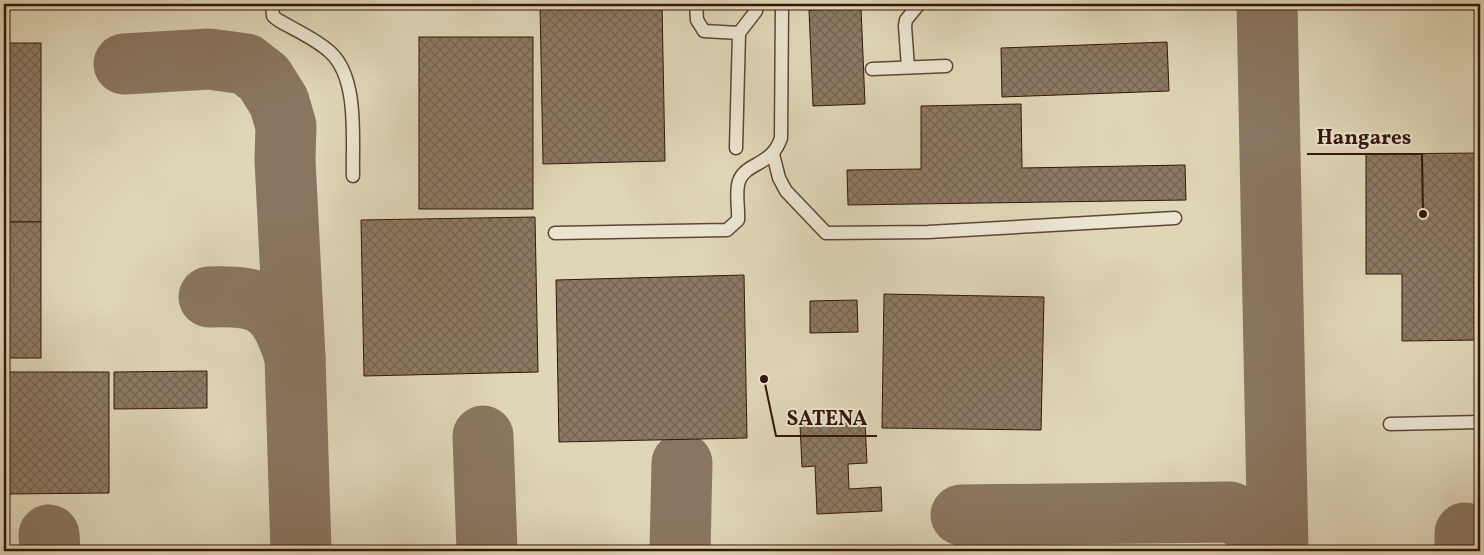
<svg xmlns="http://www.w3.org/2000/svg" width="1484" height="555" viewBox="0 0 1484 555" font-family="Vollkorn,serif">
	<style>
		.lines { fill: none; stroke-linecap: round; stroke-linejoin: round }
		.taxiway { stroke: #8a7660; stroke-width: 61 }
		.building { fill: url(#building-cross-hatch); stroke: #351609 }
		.service-casing { stroke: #604634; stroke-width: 15 }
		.service { stroke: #eae4d0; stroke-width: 12 }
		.leader { fill: none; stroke: #351609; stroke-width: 2 }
		.callout-dot { fill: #351609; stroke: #eae4d0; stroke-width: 2 }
		.callout-label { font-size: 21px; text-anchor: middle; font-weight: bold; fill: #351609; stroke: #eae4d0; stroke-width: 4; stroke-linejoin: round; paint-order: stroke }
	</style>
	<defs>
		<pattern id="building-cross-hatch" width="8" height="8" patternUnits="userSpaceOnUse" patternTransform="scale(1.25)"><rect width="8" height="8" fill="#8d7a63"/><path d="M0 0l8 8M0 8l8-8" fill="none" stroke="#746350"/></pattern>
	</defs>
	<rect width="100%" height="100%" fill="#dfd6b7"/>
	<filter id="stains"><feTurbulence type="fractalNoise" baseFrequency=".004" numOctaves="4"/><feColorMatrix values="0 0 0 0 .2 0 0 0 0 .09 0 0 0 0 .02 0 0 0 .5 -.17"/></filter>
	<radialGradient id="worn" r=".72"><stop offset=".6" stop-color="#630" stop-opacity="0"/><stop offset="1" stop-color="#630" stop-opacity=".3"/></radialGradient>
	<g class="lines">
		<g class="taxiway">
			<path d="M1267,4l11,547"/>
			<path d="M124,64l85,-5 37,5 18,14 15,24 7,24 -1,34 10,197 6,194"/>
			<path d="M209,297c56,-2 69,7 86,60"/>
			<path d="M483,436l4,115"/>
			<path d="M961,515l269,-3c19,7 30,22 40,39"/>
			<path d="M1465,533v18"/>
			<path d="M49,535l1,16"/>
			<path d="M680,551l2,-88"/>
		</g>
	</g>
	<g class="building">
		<path d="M540,4h122l3,157 -122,3z"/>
		<path d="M861,8l4,96 -52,2 -4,-96z"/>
		<rect x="419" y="37" width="114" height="172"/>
		<path d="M1167,42l2,49 -167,6 -1,-49z"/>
		<rect x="4" y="43" width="37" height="179"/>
		<path d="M1021,104l1,64 163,-3 1,35 -338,5 -1,-35 74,-1v-63z"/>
		<path d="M1480,153v187l-78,1v-67h-36v-120z"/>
		<path d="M535,217l3,155 -174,4 -3,-156z"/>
		<rect x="4" y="222" width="37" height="136"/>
		<path d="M744,275l3,163 -188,4 -3,-162z"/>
		<path d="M884,294l160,3 -3,133 -159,-2z"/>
		<path d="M857,300l1,32 -48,1v-32z"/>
		<path d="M207,371v37l-93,1v-37z"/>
		<path d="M4,372h105v121l-105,1z"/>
		<path d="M865,422l2,41 -19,1 1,25 32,-2 1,24 -65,3 -2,-48 -13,1 -2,-42z"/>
	</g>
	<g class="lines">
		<defs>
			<g id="service">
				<path d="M272,4l1,12 5,4c17,10 38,19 52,32 29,26 22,88 23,124"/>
				<path d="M696,4l1,16 7,11 35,2"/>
				<path d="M908,67l-3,-41 1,-6 13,-16"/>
				<path d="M872,69l74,-3"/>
				<path d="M736,148l3,-115 17,-22 1,-7"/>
				<path d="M773,154l6,24 7,13 40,42 102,-1 247,-14"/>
				<path d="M555,233l172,-3 11,-10c1,-11 -3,-28 1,-39 7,-19 33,-15 42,-43l1,-134"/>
				<path d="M1390,424l90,-2"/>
			</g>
		</defs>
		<use href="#service" class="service-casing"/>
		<use href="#service" class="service"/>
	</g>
	<path class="leader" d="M1423 214L1422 154H1307M764 379L776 436H877"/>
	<g class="callout-dot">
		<circle cx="1423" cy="214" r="5"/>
		<circle cx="764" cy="379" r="5"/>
	</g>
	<g class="callout-label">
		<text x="1364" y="144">Hangares</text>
		<text x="827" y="425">SATENA</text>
	</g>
	<rect width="1484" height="555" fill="none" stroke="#dfd6b7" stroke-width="20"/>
	<rect x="5" y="5" width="1474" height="545" fill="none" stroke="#351609" stroke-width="2.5"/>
	<rect x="10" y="10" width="1464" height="535" fill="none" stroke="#351609"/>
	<rect width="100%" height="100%" filter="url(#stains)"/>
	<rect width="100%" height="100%" fill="url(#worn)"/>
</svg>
